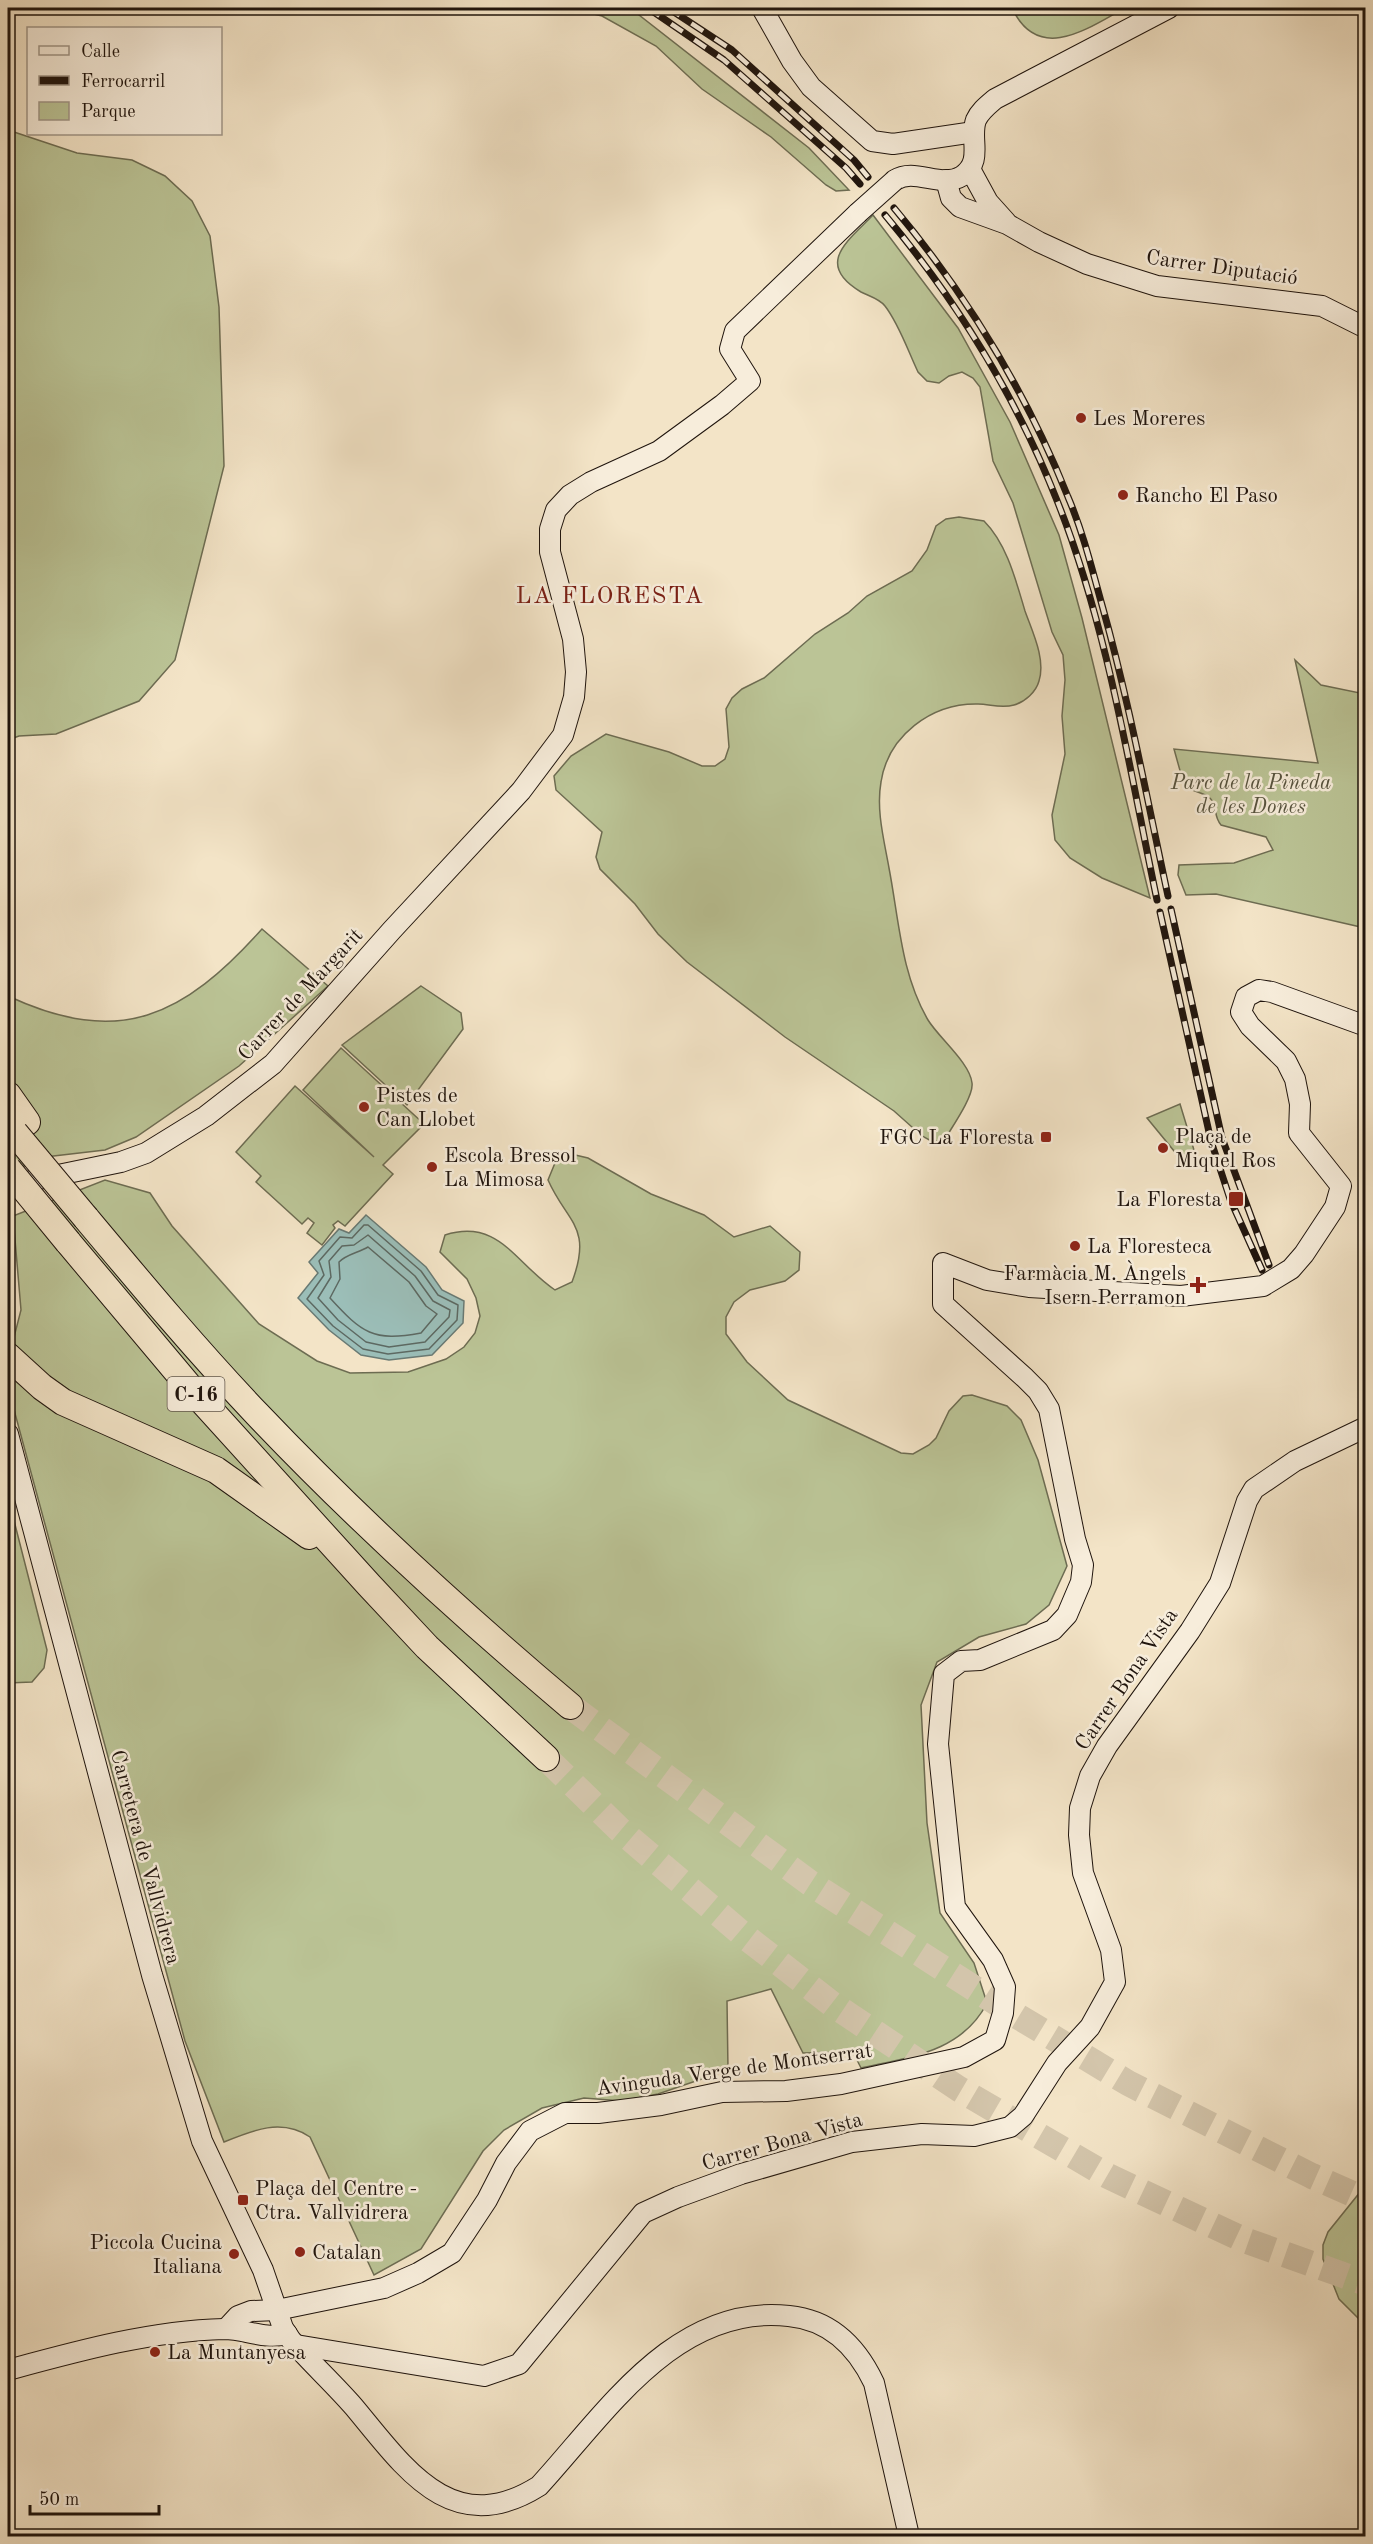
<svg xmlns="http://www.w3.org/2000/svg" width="1373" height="2544" viewBox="0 0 1373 2544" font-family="'Old Standard TT',serif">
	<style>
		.green { fill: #bbc496; stroke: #6d6c52; stroke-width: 1.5 }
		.water { fill: #9bbeb8; stroke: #697a74; stroke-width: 1.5 }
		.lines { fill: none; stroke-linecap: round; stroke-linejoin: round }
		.shore { stroke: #5d6962; stroke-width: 1.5 }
		.highway-tunnel { stroke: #d3c5ab; stroke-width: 26; stroke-dasharray: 26 13; stroke-linecap: butt }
		.secondary-casing { stroke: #1f140d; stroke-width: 22 }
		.highway-casing { stroke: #1f140d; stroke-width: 28 }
		.secondary { stroke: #f7eddb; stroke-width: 20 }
		.highway { stroke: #f3e4c7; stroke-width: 26 }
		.rail-casing { stroke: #1f140d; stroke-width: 7 }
		.rail { stroke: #f7eddb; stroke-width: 4.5; stroke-dasharray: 14; stroke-linecap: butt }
		.secondary-bridge-casing { stroke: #1f140d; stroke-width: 22; stroke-linecap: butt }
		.highway-bridge-casing { stroke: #1f140d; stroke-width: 28; stroke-linecap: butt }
		.secondary-bridge { stroke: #f7eddb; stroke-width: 20 }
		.highway-bridge { stroke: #f3e4c7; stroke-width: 26 }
		.poi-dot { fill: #8f2418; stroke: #f7eddb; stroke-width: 2 }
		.labels { text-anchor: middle; stroke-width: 5; stroke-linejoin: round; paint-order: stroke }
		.shield { fill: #f7eddb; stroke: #60554b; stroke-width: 1.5 }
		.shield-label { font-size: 20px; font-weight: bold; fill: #1f140d }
		.street-label { font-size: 21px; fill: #1f140d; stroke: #f7eddb }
		.poi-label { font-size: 21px; fill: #1f140d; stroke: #f7eddb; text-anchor: start }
		.park-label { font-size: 21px; font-style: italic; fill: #56523d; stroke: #f7eddb }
		.quarter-label { font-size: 24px; letter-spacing: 1.5px; fill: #7a1f14; stroke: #f7eddb }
	</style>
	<rect width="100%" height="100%" fill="#f3e4c7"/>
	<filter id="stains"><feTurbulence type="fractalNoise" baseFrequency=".00333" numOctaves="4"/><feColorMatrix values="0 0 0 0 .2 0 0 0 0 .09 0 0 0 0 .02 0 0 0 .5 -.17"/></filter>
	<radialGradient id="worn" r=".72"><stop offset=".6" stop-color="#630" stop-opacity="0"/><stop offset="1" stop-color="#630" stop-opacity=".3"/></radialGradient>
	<g class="green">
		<path d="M569,8h61l179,140 40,42 -13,1 -10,-6 -55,-48 -69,-48 -46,-43 -54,-30z"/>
		<path d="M1018,8h107c-35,19 -84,55 -111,4z"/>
		<path d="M8,130l69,23 55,7 33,16 27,25 18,35 9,71 5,159 -49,194 -36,41 -83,33 -37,2 -11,4z"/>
		<path d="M873,215l85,113 52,94 49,113 23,83 68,280 -48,-20 -32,-20 -15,-18 -3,-25 13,-61 -3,-38 3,-36 -2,-25 -11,-23 -39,-129 -20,-42 -13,-74 -7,-9 -11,-6 -13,4 -10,7 -12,-2 -9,-9c-10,-21 -19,-48 -33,-66 -5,-7 -16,-10 -24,-14 -47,-28 -13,-51 12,-77z"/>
		<path d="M959,517l25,4c23,23 32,60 41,90 7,20 21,48 14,70 -3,11 -14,21 -25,24 -13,4 -24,-1 -36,-1 -47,-1 -90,32 -97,78 -5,28 3,58 8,86 10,52 12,106 39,152 11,18 42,43 44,63 2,13 -20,44 -27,56l-12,3 -11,-6 -28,-25 -109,-74 -98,-75 -29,-28 -23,-30 -35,-35 -4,-12 6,-25 -46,-42 -2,-14 17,-20 35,-22 63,18 33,14h13l10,-7 4,-12 -3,-38 6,-11 10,-9 22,-11 51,-44 33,-21 19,-17 45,-25 15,-21 9,-24 10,-7z"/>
		<path d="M1295,660l26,25 44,9v234l-149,-34 -30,1 -8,-20 1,-10 55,-2 39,-13 -7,-13 -45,-12c-7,-8 -4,-15 -8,-23 -6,-11 -22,-9 -29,-17l-10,-36 144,14z"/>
		<path d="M262,929l66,57 -89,80 -103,71 -31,13 -60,7 -37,16v-177c112,52 175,21 254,-67z"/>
		<path d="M421,986l40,27 2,16 -56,76 -65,-60z"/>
		<path d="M341,1048l83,76 -41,41 10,9 -48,52 -7,-5 -5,4 2,3 -13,17 -15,-12 7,-10 -6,-5 -6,6 -46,-42 5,-6 -25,-24 59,-66 79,71 -71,-67z"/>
		<path d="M1180,1104l14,46 -15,7 -32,-39z"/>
		<path d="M571,1154l17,4 63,36 53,21 30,22 36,-11 30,26 -1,18 -14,11 -35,9 -16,12 -8,15v17l21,28 41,38 113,53 12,1 16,-9 7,-7 13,-27 14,-15 9,-1 35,11 14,14 17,40 29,106 -18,39 -23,19 -47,13 -42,25 -16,43 6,118 13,90 34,50 13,40c-25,49 -77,54 -126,65l-8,-16 -50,1 -32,-64 -44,12 1,69 -70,24 -36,7 -38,-3 -42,10 -38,22 -21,21 -62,98 -47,26 -64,-138c-28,-19 -57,-7 -86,5l-39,-101 -175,-646 3,-54 8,-31 -8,-94 92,-36 45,13 22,33 87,98 58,37 33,12 58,-1 38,-13 18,-12 11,-14 5,-17 -4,-18 -9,-19 -27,-27 5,-17c54,-17 70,28 110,55l17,-8c21,-56 -5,-59 -24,-102l7,-17z"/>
		<path d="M8,1497l39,153 -3,18 -12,14 -24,1z"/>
		<path d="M1365,2186v139l-26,-26 -16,-40v-14l5,-13z"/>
	</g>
	<path class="water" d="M366,1215l60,52 16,23 22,11 -1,22 -31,32 -43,5 -28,-5 -32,-25 -31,-32 20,-25 -9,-11 30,-33 10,4z"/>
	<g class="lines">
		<g class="shore">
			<path d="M364,1225h4l53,46 17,24 20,10 -1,15 -28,29 -41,5 -25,-5 -30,-23 -26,-27 17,-24 -5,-14 21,-24 12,1z"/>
			<path d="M368,1235l47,41 18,25 17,9 -1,7 -24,25 -36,5 -23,-5 -28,-22 -20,-22 13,-21 -2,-16 13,-15 12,-1z"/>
			<path d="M368,1247l41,35 17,24 11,8 -16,19c-48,9 -59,0 -91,-35l10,-19 -1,-17c8,-8 19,-9 29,-15z"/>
		</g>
		<g class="highway-tunnel">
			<path d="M570,1706l240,177 204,131 114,69 184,93 54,24"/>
			<path d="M546,1758l74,72 127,108 85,66 127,85 149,87 136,64 122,43"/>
		</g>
		<defs>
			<g id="secondary">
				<path d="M762,8l30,53 19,26 61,54 21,3 81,-12"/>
				<path d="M970,169l18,33 18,20"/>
				<path d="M895,180c20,-13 46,9 67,-4 22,-15 7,-37 14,-56 4,-9 12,-15 19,-21l174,-91"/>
				<path d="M946,180l5,18 9,9 47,17 32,18 48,22 70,22 165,20 44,22"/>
				<path d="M8,1190l26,-10 87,-18 25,-9 60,-37 67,-52 119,-134 129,-139 42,-56 11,-38 2,-25 -3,-33 -23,-87v-23l6,-19 14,-15 21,-13 68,-31 63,-46 28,-24 -20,-32 5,-18 123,-118"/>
				<path d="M8,1434l144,541 50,166 61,129 20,58 8,12c20,23 43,44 63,67 50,60 98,134 185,79 67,-73 137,-183 250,-170 41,4 68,31 85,67l35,153"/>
				<path d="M226,2329l12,-13 13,-5 26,-1 107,-22 34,-15 34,-20 35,-53 19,-37 24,-32 35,-18h33l63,-8 61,-13 64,-1 55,-7 123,-27 31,-17 8,-27 2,-26 -12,-27 -38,-53 -17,-163 6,-70 17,-13 19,-1 73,-30 14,-15 14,-33 2,-17 -8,-26 -26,-130 -11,-18 -13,-13 -82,-74v-41l44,17 42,7 152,9 82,-10 28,-17 13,-15 31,-47 6,-21 -42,-53 1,-29 -5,-25 -9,-18 -36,-35 -9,-14 5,-15 13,-7 13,2 94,34"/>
				<path d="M296,2345l188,31 35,-12 124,-151 35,-16 63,-23 111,-32 70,-8 52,2 36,-9 13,-11 34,-53 33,-36 25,-45 -4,-32 -28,-77 -4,-38 1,-27 10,-32 17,-30 83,-115 30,-48 27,-82 7,-12 41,-28 71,-34"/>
				<path d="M8,2370c70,-19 142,-39 216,-41 22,0 40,11 63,5"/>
			</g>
			<g id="highway">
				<path d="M8,1095l19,27"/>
				<path d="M86,1218c56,67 111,133 171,196 98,103 204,200 313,292"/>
				<path d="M68,1242l126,150 175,193 58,62 119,111"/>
				<path d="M8,1356l34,31 21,15 153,68 93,66"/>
			</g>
		</defs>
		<use href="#secondary" class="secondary-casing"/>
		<use href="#highway" class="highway-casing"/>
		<use href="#secondary" class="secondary"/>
		<use href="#highway" class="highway"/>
		<defs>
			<g id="rail">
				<path d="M648,8l76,52 122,108 14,16"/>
				<path d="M668,8l64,42 122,110 14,17"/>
				<path d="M894,208c73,87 132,184 174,289 15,35 24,72 34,108 27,96 45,194 66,291"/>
				<path d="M885,215c72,86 132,183 173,288 50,126 71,264 99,397"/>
				<path d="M1171,909l51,229 47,127"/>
				<path d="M1160,912l51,229 19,58 32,71"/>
			</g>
		</defs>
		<use href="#rail" class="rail-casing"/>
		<use href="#rail" class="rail"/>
		<defs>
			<path id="secondary-bridge" d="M858,213l37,-33"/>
			<g id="highway-bridge">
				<path d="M15,1133l71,85"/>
				<path d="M8,1169l60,73"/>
			</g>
		</defs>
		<use href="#secondary-bridge" class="secondary-bridge-casing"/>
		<use href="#highway-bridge" class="highway-bridge-casing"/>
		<use href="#secondary-bridge" class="secondary-bridge"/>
		<use href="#highway-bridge" class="highway-bridge"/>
	</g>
	<g class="poi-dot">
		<circle cx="1081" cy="418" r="6"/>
		<circle cx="1123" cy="495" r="6"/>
		<circle cx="364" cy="1107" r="6"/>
		<rect x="1040" y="1131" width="12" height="12" rx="3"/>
		<circle cx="1163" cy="1148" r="6"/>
		<circle cx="432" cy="1167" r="6"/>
		<rect x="1228" y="1191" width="16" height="16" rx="3"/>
		<circle cx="1075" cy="1246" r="6"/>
		<path d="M1195 1276h6v6h6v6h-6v6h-6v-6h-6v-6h6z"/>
		<rect x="237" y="2194" width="12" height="12" rx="3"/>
		<circle cx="300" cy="2252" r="6"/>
		<circle cx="234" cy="2254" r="6"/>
		<circle cx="155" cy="2352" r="6"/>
	</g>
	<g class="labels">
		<rect class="shield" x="167.5" y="1377" width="57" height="34" rx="4.5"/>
		<g class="shield-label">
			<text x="196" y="1401">C-16</text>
		</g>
		<g class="street-label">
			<text transform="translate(1222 267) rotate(8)" y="7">Carrer Diputació</text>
			<text transform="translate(300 994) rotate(-47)" y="7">Carrer de Margarit</text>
			<text transform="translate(1126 1679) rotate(-56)" y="7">Carrer Bona Vista</text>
			<text transform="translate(146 1857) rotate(75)" y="7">Carretera de Vallvidrera</text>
			<text transform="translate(734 2069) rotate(-8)" y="7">Avinguda Verge de Montserrat</text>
			<text transform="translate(782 2141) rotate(-16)" y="7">Carrer Bona Vista</text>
		</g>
		<g class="poi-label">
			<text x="1093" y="425">Les Moreres</text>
			<text x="1135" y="502">Rancho El Paso</text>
			<text x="376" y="1102">Pistes de<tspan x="376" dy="24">Can Llobet</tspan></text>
			<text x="1175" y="1143">Plaça de<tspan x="1175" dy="24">Miquel Ros</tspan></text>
			<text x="1034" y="1144" text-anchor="end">FGC La Floresta</text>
			<text x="444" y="1162">Escola Bressol<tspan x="444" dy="24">La Mimosa</tspan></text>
			<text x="1222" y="1206" text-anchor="end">La Floresta</text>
			<text x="1087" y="1253">La Floresteca</text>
			<text x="1186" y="1280" text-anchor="end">Farmàcia M. Àngels<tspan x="1186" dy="24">Isern Perramon</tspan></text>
			<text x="255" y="2195">Plaça del Centre -<tspan x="255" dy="24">Ctra. Vallvidrera</tspan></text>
			<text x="222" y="2249" text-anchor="end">Piccola Cucina<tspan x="222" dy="24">Italiana</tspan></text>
			<text x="312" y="2259">Catalan</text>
			<text x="167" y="2359">La Muntanyesa</text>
		</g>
		<g class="park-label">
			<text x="1251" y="789">Parc de la Pineda<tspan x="1251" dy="24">de les Dones</tspan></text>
		</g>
		<g class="quarter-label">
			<text x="610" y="603">LA FLORESTA</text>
		</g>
	</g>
	<rect width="1373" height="2544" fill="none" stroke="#f3e4c7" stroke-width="30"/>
	<rect x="9" y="9" width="1355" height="2526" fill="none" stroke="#1f140d" stroke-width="3"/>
	<rect x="15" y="15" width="1343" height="2514" fill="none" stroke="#1f140d" stroke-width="1.5"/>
	<rect x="27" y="27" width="195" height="108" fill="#f7eddb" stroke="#a19689" stroke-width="1.5"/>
	<rect x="39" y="46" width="30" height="9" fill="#f7eddb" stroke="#a19689" stroke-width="1.5"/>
	<text x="81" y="57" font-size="18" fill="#1f140d">Calle</text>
	<rect x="39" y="76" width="30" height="9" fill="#1f140d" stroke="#a19689" stroke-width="1.5"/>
	<text x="81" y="87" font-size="18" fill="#1f140d">Ferrocarril</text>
	<rect x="39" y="102" width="30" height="18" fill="#bbc496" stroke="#a19689" stroke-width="1.5"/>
	<text x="81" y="117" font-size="18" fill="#1f140d">Parque</text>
	<path d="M30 2505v9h129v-9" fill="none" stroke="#1f140d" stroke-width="3"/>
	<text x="39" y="2505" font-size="18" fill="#1f140d" stroke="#f7eddb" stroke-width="4.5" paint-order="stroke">50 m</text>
	<rect width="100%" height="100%" filter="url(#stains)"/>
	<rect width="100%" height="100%" fill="url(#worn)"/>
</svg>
